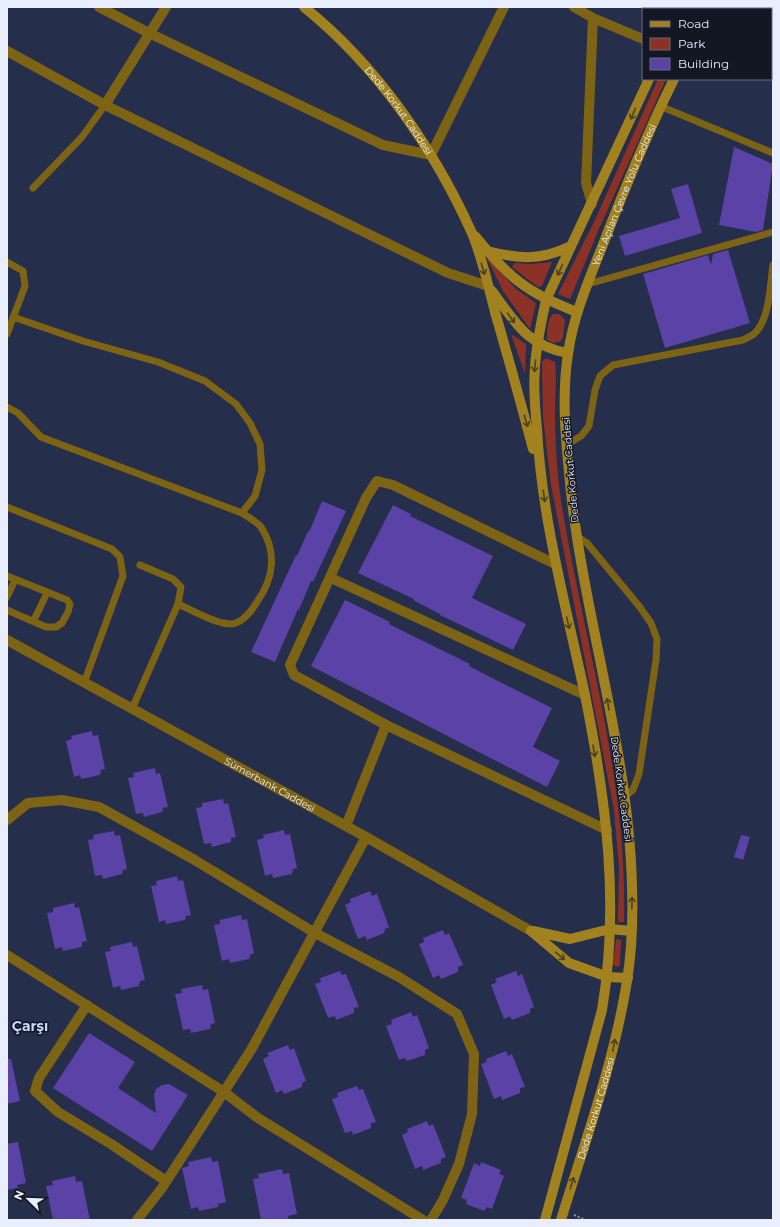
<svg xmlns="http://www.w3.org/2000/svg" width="780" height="1227" viewBox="0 0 780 1227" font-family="Montserrat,sans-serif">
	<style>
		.green { fill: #8c3126 }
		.building { fill: #5a42a7 }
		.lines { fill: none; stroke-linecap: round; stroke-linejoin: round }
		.path { stroke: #8a91a7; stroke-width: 2; stroke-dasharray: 2 2; stroke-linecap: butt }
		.service { stroke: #7d6415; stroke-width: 7 }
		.minor { stroke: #7d6415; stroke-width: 10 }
		.tertiary { stroke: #7d6415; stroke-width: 10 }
		.secondary { stroke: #a1821e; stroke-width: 10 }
		.oneway { stroke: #4c4222 }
		.labels { text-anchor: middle; stroke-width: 3; stroke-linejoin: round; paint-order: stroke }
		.street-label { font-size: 10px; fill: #e9eefe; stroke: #131724 }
		.district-label { font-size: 14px; font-weight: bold; fill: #cad7fd; stroke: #131724 }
	</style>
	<rect width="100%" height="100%" fill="#252e4b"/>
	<g class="green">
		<path d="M658,79h8l-67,150 -29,70 -12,-5 37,-74z"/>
		<path d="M486,256l30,33 20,14 -6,26 -27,-38z"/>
		<path d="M552,262l-10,24 -4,1 -26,-20 2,-4 16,1z"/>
		<path d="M553,314h6l6,6 -2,17 -2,4 -8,2 -6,-3c0,-9 0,-20 6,-26z"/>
		<path d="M511,334l15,10 -1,30z"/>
		<path d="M546,358l9,4c2,15 0,32 0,48 0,32 2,65 7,97 23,139 66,273 62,415h-6l1,-55 -5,-57 -63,-325 -8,-68 -1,-55z"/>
		<path d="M616,939l5,1v2l-1,23 -2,2 -4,-1 -1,-3z"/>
	</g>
	<g class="building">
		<path d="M734,147l39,17 -10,66 -7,2 -37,-7z"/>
		<path d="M688,184l14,49 -77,23 -6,-20 61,-18 -9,-29z"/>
		<path d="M728,250l22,73 -85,25 -22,-74 65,-19 3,10 2,-11z"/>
		<path d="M322,501l24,10 -33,71 -2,-1 -12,29 -1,-1 -23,53 -24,-10 45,-97 1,1 11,-25 1,1z"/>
		<path d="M393,505l18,9 -1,2 83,40 -21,42 54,26 -13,26 -73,-35v-1l-27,-14 1,-1 -56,-26z"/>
		<path d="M345,600l45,22 -1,2 26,13 55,27 -1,2 27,14 56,28 -19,39 27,14 -13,26 -236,-121z"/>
		<path d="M92,731l1,5 5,-1 7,34 -4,1 -1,5 -19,4 -1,-4 -6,2 -8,-36 6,-2 -1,-3z"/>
		<path d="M155,768l1,6 4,-1 8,34 -5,1 -1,4 -18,5 -1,-4 -7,1 -8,-36 6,-1 -1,-4z"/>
		<path d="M223,799l1,5 4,-1 8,34 -5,1v4l-19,5 -1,-4 -7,1 -8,-36 6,-1v-4z"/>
		<path d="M284,830l1,5 5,-1 7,34 -4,1 -1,5 -19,4 -1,-4 -7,2 -8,-36 7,-2 -1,-3z"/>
		<path d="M114,831l1,5 5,-1 7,34 -4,1 -1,4 -19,5 -1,-4 -7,1 -7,-36 6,-1 -1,-4z"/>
		<path d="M741,835l9,2 -7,23 -9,-3z"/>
		<path d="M177,876l1,5 5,-1 8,35 -5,1 -1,4 -19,4 -1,-4 -6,2 -8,-36 6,-1 -1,-4z"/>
		<path d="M370,891l2,5 5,-2 12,33 -4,2 -1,4 -17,7 -2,-4 -7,3 -13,-34 6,-3 -1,-3z"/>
		<path d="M74,903l1,5 4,-1 8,34 -5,1v5l-19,4 -1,-4 -7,2 -8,-36 6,-1v-4z"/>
		<path d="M241,915l1,5 5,-1 7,34 -4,2 -1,4 -19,4 -1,-4 -7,2 -8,-36 6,-1v-4z"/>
		<path d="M443,930l2,5 4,-2 14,32 -5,2v5l-17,7 -2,-4 -6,3 -14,-34 5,-2 -1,-4z"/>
		<path d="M132,942l1,5 4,-1 8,34 -5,1 -1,5 -18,4 -1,-4 -7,2 -8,-36 6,-1 -1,-4z"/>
		<path d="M340,971l2,4 4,-1 13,33 -5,1v5l-18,7 -1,-4 -7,2 -13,-34 6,-2 -1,-4z"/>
		<path d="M516,971l2,5 4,-2 12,33 -4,2v4l-18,7 -2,-4 -6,3 -13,-34 6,-3 -2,-3z"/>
		<path d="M202,985l1,5 5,-1 7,34 -4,1 -1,5 -19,4 -1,-4 -7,1 -8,-36 7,-1 -1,-4z"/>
		<path d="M411,1012l2,5 4,-2 12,33 -4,2v5l-18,6 -2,-3 -6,2 -13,-34 6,-2 -1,-4z"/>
		<path d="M89,1033l46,29 -17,26 38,25 -2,-18 2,-6 6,-4 7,-1 19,11 -36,56 -99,-63z"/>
		<path d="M288,1045l2,5 4,-2 12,33 -4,2v4l-18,7 -2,-4 -6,3 -13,-34 6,-3 -2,-3z"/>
		<path d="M506,1051l2,5 4,-2 13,33 -5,1v5l-18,7 -1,-4 -7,3 -13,-35 6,-2 -1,-3z"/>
		<path d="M7,1059h4l9,42 -13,3z"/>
		<path d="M357,1086l2,4 4,-1 13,33 -5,1v5l-18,7 -1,-4 -7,2 -13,-34 6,-2 -1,-4z"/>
		<path d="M427,1121l2,5 4,-2 13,33 -5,2v4l-18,7 -1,-4 -7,3 -13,-34 6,-3 -1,-3z"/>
		<path d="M18,1142l8,41 -9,2 1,3 -11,2v-46z"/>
		<path d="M211,1157l1,5 6,-1 8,41 -8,2v3l-19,4 -1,-4 -7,2 -9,-41 7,-2 -1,-4z"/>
		<path d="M481,1162l20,8 -2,4 5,2 -12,33 -5,-2 -3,4 -18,-7 1,-4 -6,-2 13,-35 6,3z"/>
		<path d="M282,1169l1,5 6,-1 8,41 -9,2 1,4h-28l-8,-41 6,-1 -1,-4z"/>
		<path d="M75,1176l1,6 6,-1 8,39h-37l-7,-34 7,-1 -1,-4z"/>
	</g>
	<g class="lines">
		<path class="path" d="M574,1215l12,5"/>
		<g class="service">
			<path d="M660,106l113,47"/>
			<path d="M33,188l49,-51 23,-32"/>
			<path d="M7,262l16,9 2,15 -18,48"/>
			<path d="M588,284l185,-52"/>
			<path d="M13,317l70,24 75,21 47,19 31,23 14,19 10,21 2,26 -7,26 -13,17"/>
			<path d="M7,407l11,6 23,24 201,76c6,4 15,9 19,14 16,25 13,51 -4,75 -5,8 -11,17 -21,21 -14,5 -44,-13 -58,-19"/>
			<path d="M566,445l15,-9 8,-10 6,-36 5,-14 13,-11 130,-25c4,-2 8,-4 11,-6 16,-14 16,-50 19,-69"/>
			<path d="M7,507l105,42 8,8 3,19 -39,107"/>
			<path d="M576,536l11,7 52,63 12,17 6,16 -1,21 -17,114 -6,16 -9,7"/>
			<path d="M7,576l60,24 3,4 -2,8 -6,11 -6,4h-10l-39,-17"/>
			<path d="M7,597l8,-17"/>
			<path d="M34,620l13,-27"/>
			<path d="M132,709l46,-105 3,-17 -8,-8 -33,-14"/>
		</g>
		<g class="minor">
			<path d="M99,7l50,26 234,112 48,10 73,-148"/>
			<path d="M574,7l19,11 -7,165 6,21"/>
			<path d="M593,18l50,21"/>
			<path d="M7,51l98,54 343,168 40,13"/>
			<path d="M105,105l61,-98"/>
			<path d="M555,564l-162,-79 -16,-4 -11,17 -76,167 4,10 92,50 221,105"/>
			<path d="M331,578l254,117"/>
			<path d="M7,820l21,-17 34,-3 37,7 94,52 122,74 84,44 58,37 17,40 -2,60 -13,50 -16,36 -12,20"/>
			<path d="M346,826l40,-101"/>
			<path d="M7,955l217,137 34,26 165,102"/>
			<path d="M87,1005l-48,73 -4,13 23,21 53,32 55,37"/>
			<path d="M137,1220l25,-32 89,-138 115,-213"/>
		</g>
		<path class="tertiary" id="s1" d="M7,640l359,197 165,94"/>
		<g class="secondary">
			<path id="s2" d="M304,7c72,58 129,140 167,224 11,25 17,54 24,81 13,45 26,91 38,137"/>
			<path d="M690,9l1,-2"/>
			<path d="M717,9l1,-2"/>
			<path d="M475,236c33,41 52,57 102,76"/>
			<path d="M487,251c33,8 53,10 84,-5"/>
			<path d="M492,291c23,31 35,55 76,62"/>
			<path d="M531,931l38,32 39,14 20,1"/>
			<path d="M533,931l37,8 40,-10 21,2"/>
			<path d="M545,1220l57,-210c18,-107 4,-210 -17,-315 -19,-89 -43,-175 -48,-266 -2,-20 -4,-41 -2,-61 1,-23 6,-45 11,-68l103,-221"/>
			<path id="s3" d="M561,1220c24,-79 53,-157 66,-239 5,-31 6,-63 5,-94 -3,-141 -51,-276 -63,-415 -4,-39 -7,-79 -1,-118 5,-37 20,-72 34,-107 22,-57 45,-113 72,-168"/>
		</g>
	</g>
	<defs><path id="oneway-shaft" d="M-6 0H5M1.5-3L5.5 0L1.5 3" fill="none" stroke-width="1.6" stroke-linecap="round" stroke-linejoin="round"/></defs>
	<g class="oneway">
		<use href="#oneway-shaft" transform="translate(633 114) rotate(114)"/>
		<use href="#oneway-shaft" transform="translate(483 269) rotate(73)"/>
		<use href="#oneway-shaft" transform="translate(560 270) rotate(114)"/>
		<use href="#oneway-shaft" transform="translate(511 318) rotate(54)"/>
		<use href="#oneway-shaft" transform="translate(535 366) rotate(95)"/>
		<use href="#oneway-shaft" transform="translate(526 421) rotate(74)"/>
		<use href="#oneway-shaft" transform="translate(544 496) rotate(82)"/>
		<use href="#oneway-shaft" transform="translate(568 623) rotate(77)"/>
		<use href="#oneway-shaft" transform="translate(608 704) rotate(-101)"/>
		<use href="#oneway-shaft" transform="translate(594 751) rotate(80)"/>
		<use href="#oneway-shaft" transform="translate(632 903) rotate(-89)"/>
		<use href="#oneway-shaft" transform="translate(560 956) rotate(40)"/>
		<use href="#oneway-shaft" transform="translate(614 1045) rotate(-78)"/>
		<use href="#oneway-shaft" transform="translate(572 1183) rotate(-73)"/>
	</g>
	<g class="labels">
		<g class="street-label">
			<text dy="4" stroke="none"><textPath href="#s2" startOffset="141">Dede Korkut Caddesi</textPath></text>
			<text dy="4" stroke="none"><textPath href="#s3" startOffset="1050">Yeni Açılan Çevre Yolu Caddesi</textPath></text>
			<text transform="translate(570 470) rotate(-95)" y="4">Dede Korkut Caddesi</text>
			<text dy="4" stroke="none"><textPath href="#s1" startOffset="300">Sümerbank Caddesi</textPath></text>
			<text transform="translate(622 789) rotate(82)" y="4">Dede Korkut Caddesi</text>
			<text dy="4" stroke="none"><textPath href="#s3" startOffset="117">Dede Korkut Caddesi</textPath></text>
		</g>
		<g class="district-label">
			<text x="30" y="1031">Çarşı</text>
		</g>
	</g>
	<rect width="780" height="1227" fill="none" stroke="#e9eefe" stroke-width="16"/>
	<rect x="642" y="8" width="130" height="72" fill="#131724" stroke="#696d7b"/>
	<rect x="650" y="21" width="20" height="6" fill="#a1821e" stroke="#696d7b"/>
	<text x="678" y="28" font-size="12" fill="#e9eefe">Road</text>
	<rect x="650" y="38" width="20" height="12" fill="#8c3126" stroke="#696d7b"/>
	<text x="678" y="48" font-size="12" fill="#e9eefe">Park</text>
	<rect x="650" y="58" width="20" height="12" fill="#5a42a7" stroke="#696d7b"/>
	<text x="678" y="68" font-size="12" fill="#e9eefe">Building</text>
	<g transform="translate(28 1199) rotate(293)" stroke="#131724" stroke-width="3" paint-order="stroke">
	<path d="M0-3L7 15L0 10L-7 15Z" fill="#e9eefe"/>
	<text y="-6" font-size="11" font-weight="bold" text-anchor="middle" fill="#e9eefe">N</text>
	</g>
</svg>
